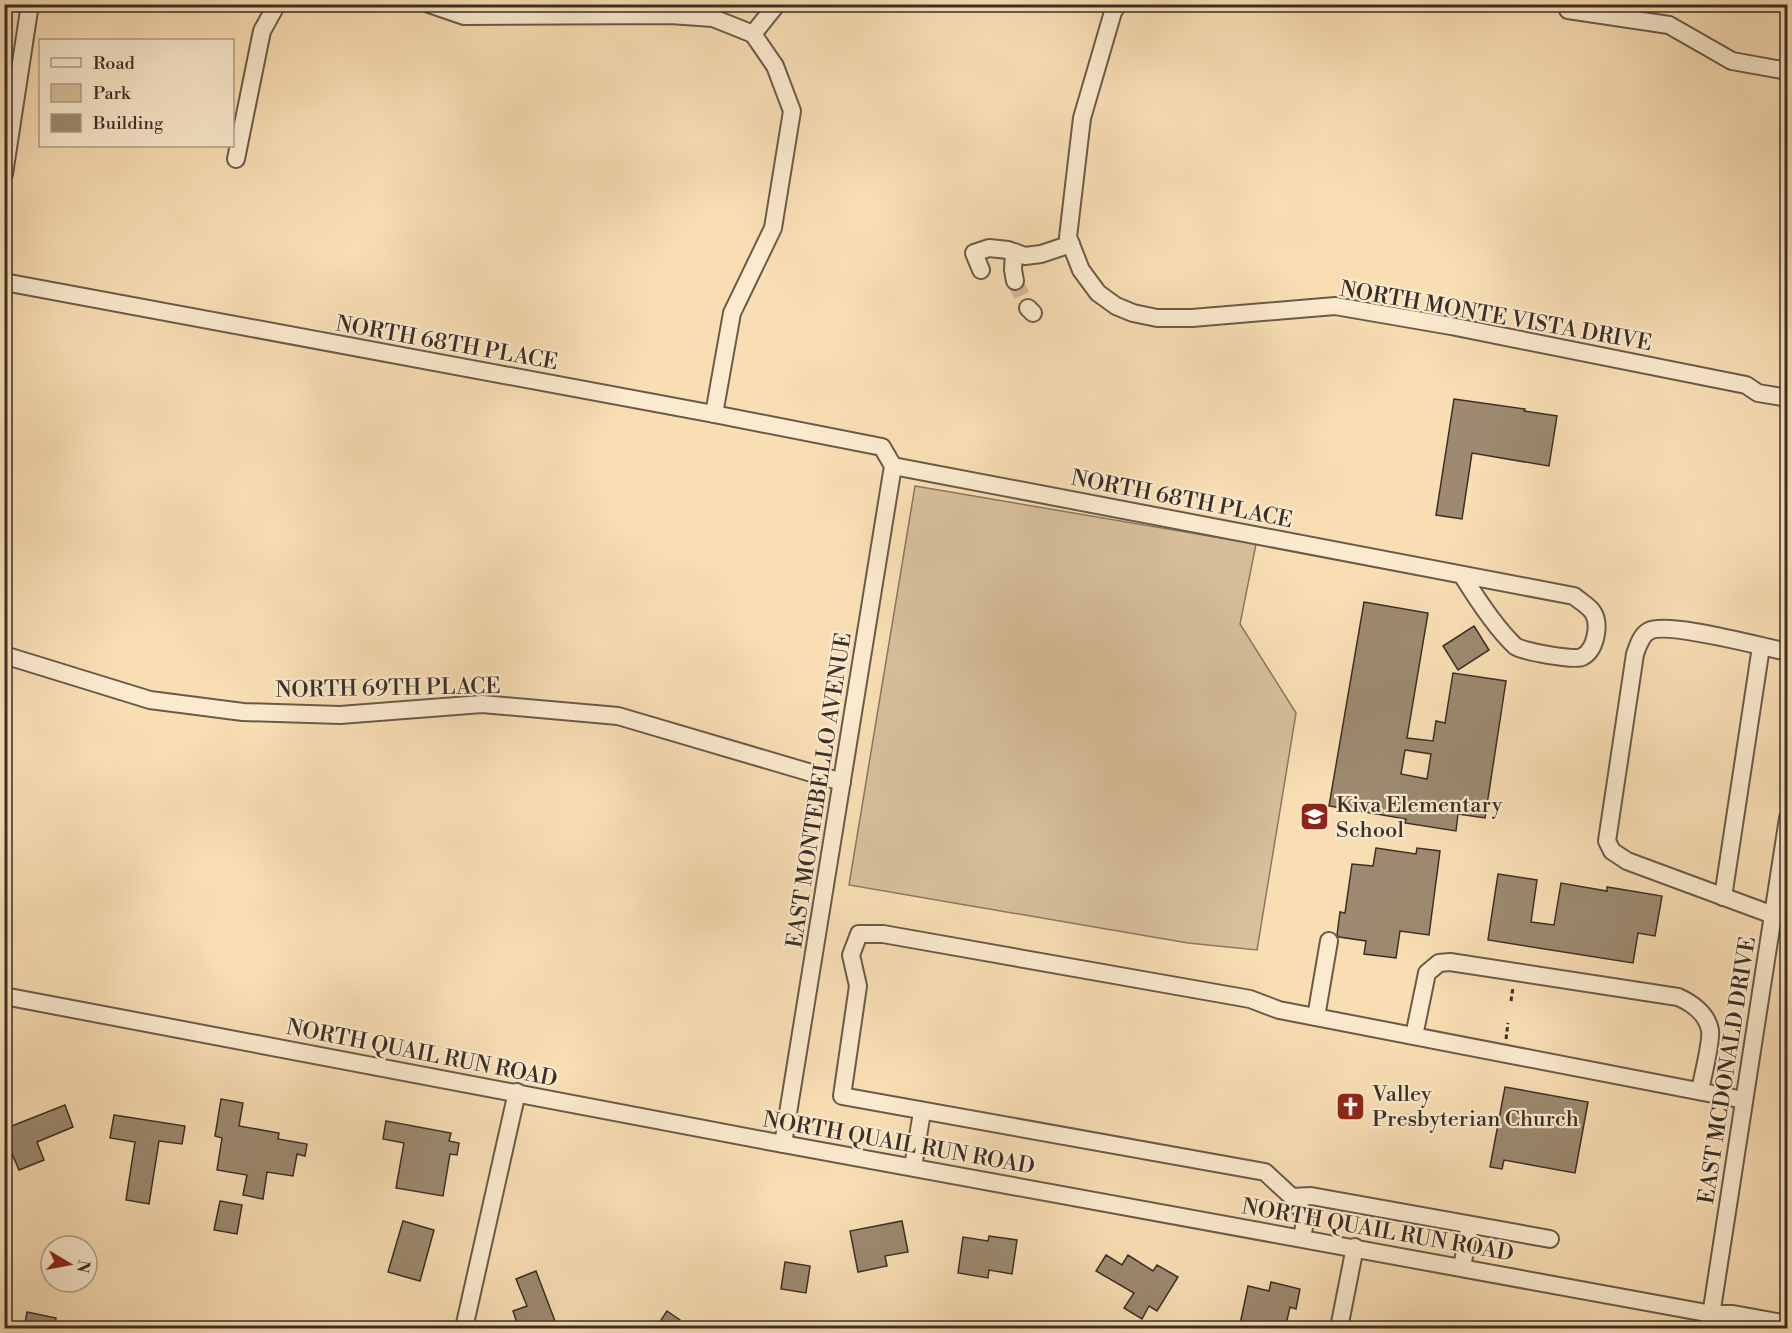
<svg xmlns="http://www.w3.org/2000/svg" width="1792" height="1333" viewBox="0 0 1792 1333" font-family="'Libre Bodoni',serif">
	<style>
		.green { fill: #d8c09c; stroke: #887862; stroke-width: 1.5 }
		.building { fill: #9d8a70; stroke: #392f27; stroke-width: 1.5; fill-rule: evenodd }
		.lines { fill: none; stroke-linecap: round; stroke-linejoin: round }
		.minor-tunnel { stroke: #d3bb98; stroke-width: 16; stroke-dasharray: 16 8; stroke-linecap: butt }
		.minor-casing { stroke: #695b4a; stroke-width: 20 }
		.path { stroke: #392f27; stroke-width: 3; stroke-dasharray: 4.5 3; stroke-linecap: butt }
		.minor { stroke: #fbeace; stroke-width: 16 }
		.labels { text-anchor: middle; stroke-width: 4.5; stroke-linejoin: round; paint-order: stroke }
		.street-label { font-size: 22px; fill: #392f27; stroke: #fbeace }
		.poi-label { font-size: 22px; fill: #392f27; stroke: #fbeace; text-anchor: start }
	</style>
	<rect width="100%" height="100%" fill="#f9deb4"/>
	<filter id="stains"><feTurbulence type="fractalNoise" baseFrequency=".00333" numOctaves="4"/><feColorMatrix values="0 0 0 0 .2 0 0 0 0 .09 0 0 0 0 .02 0 0 0 .5 -.17"/></filter>
	<radialGradient id="worn" r=".72"><stop offset=".6" stop-color="#630" stop-opacity="0"/><stop offset="1" stop-color="#630" stop-opacity=".3"/></radialGradient>
	<path class="green" d="M915,486l341,58 -16,80 56,89 -39,237 -69,-7 -339,-58z"/>
	<g class="building">
		<path d="M1454,399l71,10 -1,2 33,5 -8,50 -77,-13 -10,66 -26,-4z"/>
		<path d="M1364,602l64,11 -21,125 26,3 3,-20 9,2 8,-50 53,8 -21,137 -27,-4 -2,17 -51,-8 1,-4 -77,-13zM1405,750l26,4 -4,25 -26,-5z"/>
		<path d="M1474,626l15,24 -31,20 -15,-24z"/>
		<path d="M1376,848l40,6 1,-6 23,3 -11,84 -29,-4 -4,27 -32,-4 2,-13 -27,-4 -2,-2 3,-23 5,1 7,-49 21,2z"/>
		<path d="M1498,874l39,6 -6,42 23,3 7,-42 46,8v-4l55,9 -7,40 -17,-3 -5,30 -145,-23z"/>
		<path d="M1505,1087l83,15 -13,71 -71,-13 -2,9 -12,-2z"/>
		<path d="M221,1099l22,4 -4,23 40,7 -1,6 29,5 -2,12 -8,-2 -4,22 -26,-4 -4,27 -20,-4 4,-20 -30,-5 5,-32 -7,-2z"/>
		<path d="M65,1105l8,22 -36,15 7,18 -25,10 -15,-35v-6z"/>
		<path d="M114,1115l71,11 -3,18 -23,-3 -10,63 -23,-4 9,-58 -25,-4z"/>
		<path d="M386,1121l65,12 -2,8 10,2 -2,12 -7,-1 -7,42 -47,-8 8,-45 -21,-4z"/>
		<path d="M220,1201l22,4 -5,29 -23,-4z"/>
		<path d="M403,1221l31,9 -14,51 -32,-9z"/>
		<path d="M902,1221l6,31 -23,4 2,10 -29,6 -8,-41z"/>
		<path d="M989,1236l28,4 -5,34 -23,-4 -1,8 -30,-5 5,-36 25,4z"/>
		<path d="M1106,1255l16,10 6,-10 25,16 4,-6 21,12 -21,34 -8,-5 -7,13 -18,-11 10,-15 -38,-22z"/>
		<path d="M785,1262l25,4 -4,27 -25,-4z"/>
		<path d="M536,1271l22,58h-39l-6,-18 14,-5 -11,-27z"/>
		<path d="M1271,1282l29,7 -4,20 -6,-2 -5,22h-46l9,-43 21,5z"/>
		<path d="M667,1311l13,9 -5,9h-20z"/>
		<path d="M27,1312l29,6 -2,11h-30z"/>
	</g>
	<g class="lines">
		<path class="minor-tunnel" d="M1015,281l13,27"/>
		<defs>
			<g id="minor">
				<path d="M429,4l35,12 206,-1 43,3 40,16"/>
				<path d="M1118,4l-5,8 -31,106 -14,119 13,33 17,23 18,13 17,7 24,5h35l143,-12 116,20 295,59 12,8 30,5"/>
				<path d="M1568,10l101,15 63,36 56,10"/>
				<path d="M753,34l24,-30"/>
				<path d="M236,159l26,-128 15,-27"/>
				<path d="M4,174l26,-170"/>
				<path d="M1014,252l-1,18 2,11"/>
				<path d="M981,270l-7,-17 15,-5 19,2 17,6 16,-2 30,-10"/>
				<path d="M4,282l710,132 168,33 11,19 -110,678"/>
				<path d="M1028,308l5,5"/>
				<path d="M714,414l18,-101 41,-85 19,-117 -17,-45 -22,-32"/>
				<path d="M893,466l681,130c6,5 13,9 18,15 9,12 4,39 -10,46 -8,4 -61,-6 -67,-11 -18,-17 -40,-50 -53,-71"/>
				<path d="M4,655l146,45 93,12 97,3 142,-11 136,12 224,66"/>
				<path d="M1723,897l38,-250"/>
				<path d="M1773,915l-146,-54 -15,-10 -5,-10 28,-187c3,-8 6,-19 14,-23 19,-10 113,16 139,21"/>
				<path d="M4,996l779,148 929,170h21l55,10"/>
				<path d="M1316,1017l13,-76"/>
				<path d="M1414,1036l13,-63 12,-10 11,-1 228,35c14,6 29,17 32,33 2,12 -8,48 -10,61"/>
				<path d="M913,1167l9,-55"/>
				<path d="M1292,1197l14,19 -4,22"/>
				<path d="M1550,1239l-239,-43 -19,1 -27,-25 -423,-76 16,-110 -7,-31 8,-21h24l367,65 29,11 465,90"/>
				<path d="M1462,1267l8,-42"/>
				<path d="M464,1328l53,-236"/>
				<path d="M1339,1328l16,-81"/>
				<path d="M1709,1328l79,-510"/>
			</g>
		</defs>
		<use href="#minor" class="minor-casing"/>
		<g class="path">
			<path d="M1511,1001l2,-14"/>
			<path d="M1506,1039l2,-16"/>
		</g>
		<use href="#minor" class="minor"/>
	</g>
	<defs>
		<symbol id="school-square" viewBox="-11 -11 22 22"><rect x="-9" y="-9" width="18" height="18" rx="4" fill="#8f2418" stroke="#fbeace"/><path d="M0-5L7-2L0 1L-7-2ZM-4 1L0 2.5L4 1V4Q0 6-4 4Z" fill="#fff"/></symbol>
		<symbol id="church-square" viewBox="-11 -11 22 22"><rect x="-9" y="-9" width="18" height="18" rx="4" fill="#8f2418" stroke="#fbeace"/><path d="M-1.2-6h2.4v3.5h3.3v2.4h-3.3V6h-2.4V-.1h-3.3v-2.4h3.3Z" fill="#fff"/></symbol>
	</defs>
	<g fill-rule="evenodd">
		<use href="#school-square" x="1298" y="800" width="33" height="33"/>
		<use href="#church-square" x="1334" y="1090" width="33" height="33"/>
	</g>
	<g class="labels">
		<g class="street-label">
			<text transform="translate(1496 315) rotate(10)" y="8">NORTH MONTE VISTA DRIVE</text>
			<text transform="translate(447 342) rotate(10)" y="8">NORTH 68TH PLACE</text>
			<text transform="translate(1182 498) rotate(11)" y="8">NORTH 68TH PLACE</text>
			<text transform="translate(388 687) rotate(-1)" y="8">NORTH 69TH PLACE</text>
			<text transform="translate(818 790) rotate(-81)" y="8">EAST MONTEBELLO AVENUE</text>
			<text transform="translate(422 1052) rotate(11)" y="8">NORTH QUAIL RUN ROAD</text>
			<text transform="translate(1726 1070) rotate(-81)" y="8">EAST MCDONALD DRIVE</text>
			<text transform="translate(899 1142) rotate(10)" y="8">NORTH QUAIL RUN ROAD</text>
			<text transform="translate(1378 1229) rotate(10)" y="8">NORTH QUAIL RUN ROAD</text>
		</g>
		<g class="poi-label">
			<text x="1336" y="812">Kiva Elementary<tspan x="1336" dy="25">School</tspan></text>
			<text x="1372" y="1101">Valley<tspan x="1372" dy="25">Presbyterian Church</tspan></text>
		</g>
	</g>
	<rect width="1792" height="1333" fill="none" stroke="#f9deb4" stroke-width="24"/>
	<rect x="6" y="6" width="1780" height="1321" fill="none" stroke="#392f27" stroke-width="3"/>
	<rect x="12" y="12" width="1768" height="1309" fill="none" stroke="#392f27" stroke-width="1.5"/>
	<rect x="39" y="39" width="195" height="108" fill="#fbeace" stroke="#ad9f8b" stroke-width="1.5"/>
	<rect x="51" y="58" width="30" height="9" fill="#fbeace" stroke="#ad9f8b" stroke-width="1.5"/>
	<text x="93" y="69" font-size="18" fill="#392f27">Road</text>
	<rect x="51" y="84" width="30" height="18" fill="#d8c09c" stroke="#ad9f8b" stroke-width="1.5"/>
	<text x="93" y="99" font-size="18" fill="#392f27">Park</text>
	<rect x="51" y="114" width="30" height="18" fill="#9d8a70" stroke="#ad9f8b" stroke-width="1.5"/>
	<text x="93" y="129" font-size="18" fill="#392f27">Building</text>
	<g transform="translate(69 1264) rotate(100)"><circle r="28" fill="#fbeace" stroke="#ad9f8b" stroke-width="1.5"/>
	<path d="M0-4.5L10 22L0 15L-10 22Z" fill="#8f2418"/>
	<text y="-9" font-size="16" font-weight="bold" text-anchor="middle" fill="#392f27">N</text>
	</g>
	<rect width="100%" height="100%" filter="url(#stains)"/>
	<rect width="100%" height="100%" fill="url(#worn)"/>
</svg>
